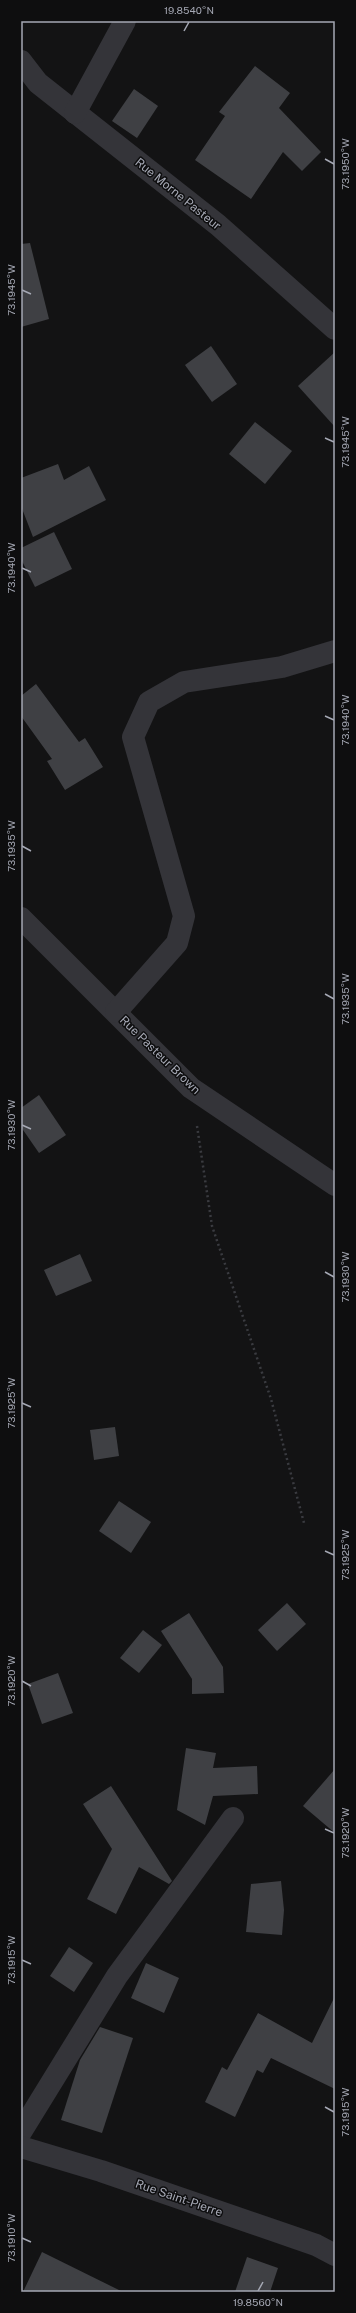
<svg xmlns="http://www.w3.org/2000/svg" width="356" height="2313" viewBox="0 0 356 2313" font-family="'Public Sans',sans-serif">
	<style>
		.building { fill: #3f4044 }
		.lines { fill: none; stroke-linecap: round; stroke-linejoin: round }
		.path { stroke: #3a3b40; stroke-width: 2.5; stroke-dasharray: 2 3; stroke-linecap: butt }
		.minor { stroke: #343439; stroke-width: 22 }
		.ticks { fill: none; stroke: #a5a8b4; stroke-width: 1.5 }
		.labels { text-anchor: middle; stroke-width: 3; stroke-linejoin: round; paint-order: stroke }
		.street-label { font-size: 12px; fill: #a5a8b4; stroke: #0e0e0f }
		.neatline { fill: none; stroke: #a5a8b4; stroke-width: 1.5 }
		.ticks-label { font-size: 10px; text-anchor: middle; fill: #a5a8b4 }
	</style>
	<rect width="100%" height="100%" fill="#131314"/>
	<g class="building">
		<path d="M255,66l35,27 -11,15 42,44 -19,19 -19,-19 -32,47 -56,-39 30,-44 -6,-4z"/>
		<path d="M134,89l24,17 -21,32 -25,-17z"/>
		<path d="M30,243l19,76 -28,8v-83z"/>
		<path d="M211,346l26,38 -25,18 -27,-37z"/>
		<path d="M335,352v75l-37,-41z"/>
		<path d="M255,422l37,29 -27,33 -36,-30z"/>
		<path d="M58,464l6,16 25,-14 17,34 -73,37 -12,-31v-28z"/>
		<path d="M54,532l18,37 -37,18 -14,-28v-11z"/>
		<path d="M36,684l43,58 6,-4 18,29 -38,23 -18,-29 5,-2 -31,-43v-20z"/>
		<path d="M39,1095l27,40 -27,18 -18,-26v-19z"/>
		<path d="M80,1254l12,27 -36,15 -12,-26z"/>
		<path d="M115,1427l4,29 -25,4 -4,-30z"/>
		<path d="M119,1501l32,21 -20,31 -32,-22z"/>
		<path d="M287,1603l19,21 -29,27 -19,-21z"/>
		<path d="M189,1613l34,54 1,26 -32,1v-15l-31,-48z"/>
		<path d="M143,1630l19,15 -23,28 -19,-15z"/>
		<path d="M58,1673l15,40 -31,11 -14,-40z"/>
		<path d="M186,1748l30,5 -3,15 44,-2 1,28 -45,2 -8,29 -28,-15z"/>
		<path d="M335,1769v64l-32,-27z"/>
		<path d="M111,1786l61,95 -3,3 -30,-17 -23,47 -29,-15 25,-50 -29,-45z"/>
		<path d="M281,1881l3,29 -2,25 -36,-3 5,-48z"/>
		<path d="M69,1947l24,16 -19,29 -24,-16z"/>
		<path d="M146,1963l33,15 -15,35 -33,-15z"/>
		<path d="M335,1996v93l-64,-31 -8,15 -6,-3 -22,47 -30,-15 17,-35 5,3 31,-57 54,30z"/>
		<path d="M100,2027l33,11 -31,95 -41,-13 19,-60z"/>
		<path d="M42,2252l81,40h-100z"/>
		<path d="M247,2257l31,11 -8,24h-35z"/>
	</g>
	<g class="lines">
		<path class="path" d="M197,1126l15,100 59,173 33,124"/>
		<g class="minor">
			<path d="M21,61l17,22 180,142 117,104"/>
			<path d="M75,113l50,-92"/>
			<path d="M21,918l170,170 144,97"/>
			<path d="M116,1012l61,-69 7,-27 -51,-179 16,-35 35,-20 98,-15 53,-16"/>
			<path d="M21,2132l96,-156 116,-158"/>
			<path d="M21,2147l80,24 215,74 19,10"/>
		</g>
	</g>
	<path class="ticks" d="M184,31l5,-9M325,159l9,5M22,290l9,4M325,438l9,4M22,568l9,4M325,716l9,4M22,846l9,5M325,994l9,5M22,1125l9,4M325,1272l9,5M22,1403l9,4M325,1551l9,4M22,1681l9,5M325,1829l9,4M22,1960l9,4M325,2107l9,5M22,2238l9,4M258,2291l5,-9"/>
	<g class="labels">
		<g class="street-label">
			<text transform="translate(178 194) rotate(39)" y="4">Rue Morne Pasteur</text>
			<text transform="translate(160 1055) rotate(44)" y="4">Rue Pasteur Brown</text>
			<text transform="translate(179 2198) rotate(19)" y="4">Rue Saint-Pierre</text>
		</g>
	</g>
	<rect width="356" height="2313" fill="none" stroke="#0e0e0f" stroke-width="44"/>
	<rect x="22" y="22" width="312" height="2269" class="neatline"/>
	<g class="ticks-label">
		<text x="189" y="14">19.8540°N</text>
		<text transform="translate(345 164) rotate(-90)" y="4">73.1950°W</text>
		<text transform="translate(11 290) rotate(-90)" y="4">73.1945°W</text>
		<text transform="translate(345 442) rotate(-90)" y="4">73.1945°W</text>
		<text transform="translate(11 568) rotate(-90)" y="4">73.1940°W</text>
		<text transform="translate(345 720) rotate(-90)" y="4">73.1940°W</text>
		<text transform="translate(11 846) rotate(-90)" y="4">73.1935°W</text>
		<text transform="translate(345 999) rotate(-90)" y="4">73.1935°W</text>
		<text transform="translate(11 1125) rotate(-90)" y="4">73.1930°W</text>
		<text transform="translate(345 1277) rotate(-90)" y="4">73.1930°W</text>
		<text transform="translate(11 1403) rotate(-90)" y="4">73.1925°W</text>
		<text transform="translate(345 1555) rotate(-90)" y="4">73.1925°W</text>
		<text transform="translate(11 1681) rotate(-90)" y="4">73.1920°W</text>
		<text transform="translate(345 1833) rotate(-90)" y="4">73.1920°W</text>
		<text transform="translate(11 1960) rotate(-90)" y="4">73.1915°W</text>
		<text transform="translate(345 2112) rotate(-90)" y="4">73.1915°W</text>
		<text transform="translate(11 2238) rotate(-90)" y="4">73.1910°W</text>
		<text x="258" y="2306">19.8560°N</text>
	</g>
</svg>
